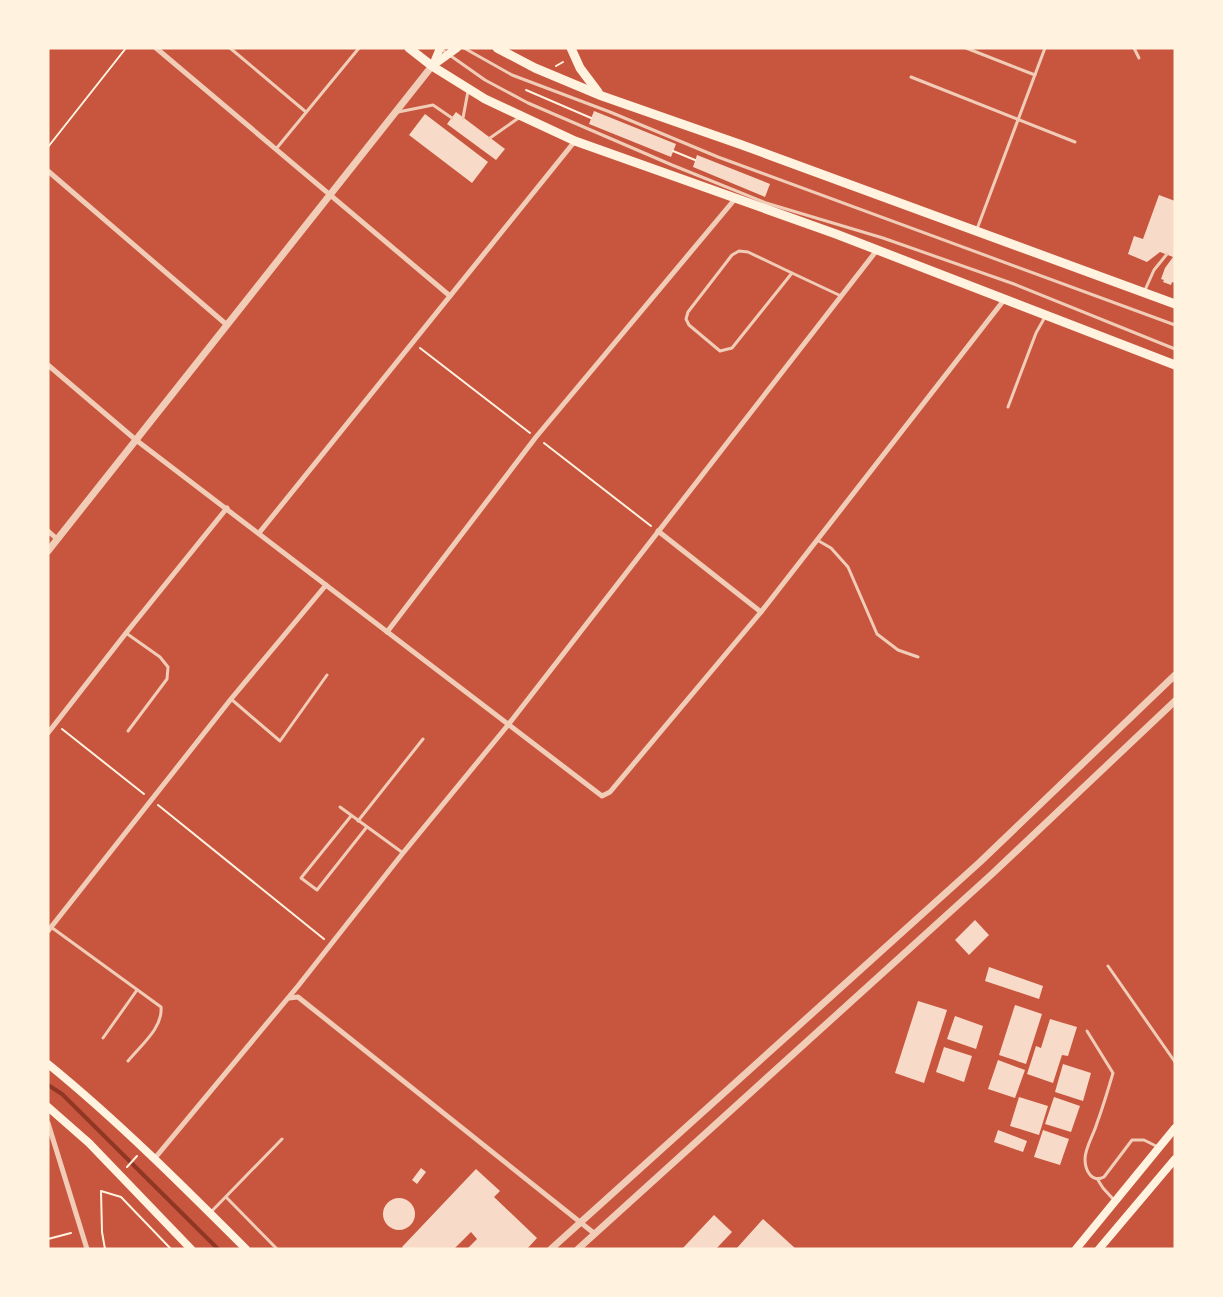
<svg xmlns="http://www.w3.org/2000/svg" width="1223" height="1297" viewBox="0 0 1223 1297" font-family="'Roboto Condensed',sans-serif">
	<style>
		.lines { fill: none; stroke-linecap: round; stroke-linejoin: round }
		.stream { stroke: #8f3625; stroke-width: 4 }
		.building { fill: #f7dbc8 }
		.path { stroke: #fff3e0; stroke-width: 2 }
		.service { stroke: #f1ccb7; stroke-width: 3 }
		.minor { stroke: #f1ccb7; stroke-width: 5 }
		.tertiary { stroke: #f1ccb7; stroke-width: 7 }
		.secondary { stroke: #fff3e0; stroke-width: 8 }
		.primary { stroke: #fff3e0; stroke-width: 9 }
	</style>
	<rect width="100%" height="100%" fill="#c8553d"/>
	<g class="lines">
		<path class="stream" d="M48,1085l14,9 156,155"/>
	</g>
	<g class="building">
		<path d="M594,111l82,33 -5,13 -82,-33z"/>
		<path d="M456,112l49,37 -9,11 -49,-36z"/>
		<path d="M425,114l63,48 -16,21 -63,-48z"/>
		<path d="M697,155l73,29 -5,13 -72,-30z"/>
		<path d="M1159,195l16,6v82l-3,-1 -1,3 -8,-3 1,-2 -3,-1 4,-11 8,-11 -13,-5 -13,10 -19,-8 6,-18 9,3z"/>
		<path d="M975,920l14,15 -20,20 -14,-15z"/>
		<path d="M989,967l54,19 -4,13 -54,-18z"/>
		<path d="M918,1001l29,9 -23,73 -29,-10z"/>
		<path d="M1015,1005l27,9 -16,50 -27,-9z"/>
		<path d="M955,1016l28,10 -7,23 -29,-10z"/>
		<path d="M1050,1019l27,8 -9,29 -6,-1 -9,28 -26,-9 9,-28 5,2z"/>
		<path d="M944,1047l28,9 -8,26 -28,-10z"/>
		<path d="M998,1060l27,10 -10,28 -27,-9z"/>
		<path d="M1063,1064l28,9 -8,28 -28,-9z"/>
		<path d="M1019,1097l29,9 -9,29 -29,-9z"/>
		<path d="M1054,1097l26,9 -9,26 -26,-8z"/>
		<path d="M998,1130l29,11 -4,11 -29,-10z"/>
		<path d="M1043,1130l26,9 -9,26 -26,-8z"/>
		<path d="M421,1168l5,4 -9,12 -5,-4z"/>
		<path d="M476,1169l24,22 -6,6 43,41 -10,11h-60l10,-10 -6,-7 -17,17h-50l-2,-2z"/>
		<circle cx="399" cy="1214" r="16"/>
		<path d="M714,1215l18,17 -16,17h-34z"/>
		<path d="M763,1219l33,30h-60z"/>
	</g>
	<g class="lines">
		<g class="path">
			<path d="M556,66l7,-4"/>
			<path d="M526,90l65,28"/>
			<path d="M48,147l78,-99"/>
			<path d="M673,151l22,9"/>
			<path d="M420,348l110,85"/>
			<path d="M544,443l107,83"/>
			<path d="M62,729l82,65"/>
			<path d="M158,805l166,134"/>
			<path d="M127,1167l10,-11"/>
			<path d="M48,1239l23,-6"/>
			<path d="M105,1249l-3,-17 -1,-41 20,6 50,52"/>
		</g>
		<g class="service">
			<path d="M230,48l76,64"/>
			<path d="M464,48l48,27 98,37 108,45 457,168"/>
			<path d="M966,48l69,27"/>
			<path d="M1134,48l5,10"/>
			<path d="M441,49l44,31 43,23 144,62 94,38 117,35 131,46 161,65"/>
			<path d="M911,77l164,65"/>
			<path d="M398,112l35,-7 19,13"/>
			<path d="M463,118l5,-27"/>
			<path d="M490,138l30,-21"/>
			<path d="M276,149l83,-101"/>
			<path d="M977,229l68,-181"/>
			<path d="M739,251l9,1 44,21 -60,75 -12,3 -31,-26 -3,-6 2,-7 44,-57z"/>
			<path d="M792,273l49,23"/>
			<path d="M1145,290l9,-20 13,-16"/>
			<path d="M1008,407l28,-74 9,-16"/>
			<path d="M817,540l14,8 17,19 29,67 21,16 20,7"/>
			<path d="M126,633l34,24 8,10 -1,12 -39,52"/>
			<path d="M231,699l49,42 47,-66"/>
			<path d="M340,807l63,46"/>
			<path d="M351,816l-50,62 16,12 49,-62"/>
			<path d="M358,821l65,-82"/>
			<path d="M51,927l110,80c2,21 -20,38 -33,54"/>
			<path d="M1108,966l67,96"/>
			<path d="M1087,1031l26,42c-5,17 -10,34 -16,50 -3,11 -12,25 -12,36 0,12 7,24 19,18l28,-37h12l14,7"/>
			<path d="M103,1038l34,-48"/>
			<path d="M1098,1180l5,8 11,12"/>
			<path d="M226,1197l51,52"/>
			<path d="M210,1213l72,-74"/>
		</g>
		<g class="minor">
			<path d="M156,48l294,248"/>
			<path d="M48,171l179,154"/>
			<path d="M48,365l88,75 466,356 8,-4 151,-180 243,-312"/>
			<path d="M48,531l9,8"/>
			<path d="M658,531l103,81"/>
			<path d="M259,533l316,-392"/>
			<path d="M387,632l149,-195 199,-238"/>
			<path d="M48,733l78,-100 101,-125"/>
			<path d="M48,931l183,-232 95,-114"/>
			<path d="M289,998l9,-1 297,237"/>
			<path d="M48,1123l39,126"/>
			<path d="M155,1158l143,-172 105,-133 105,-128 369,-475"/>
		</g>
		<g class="tertiary">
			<path d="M48,551l384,-485"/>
			<path d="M551,1249l429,-387 195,-187"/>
			<path d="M578,1249l414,-375 183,-173"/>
		</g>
		<g class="secondary">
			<path d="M433,65l7,-17"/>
			<path d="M432,66l25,-18"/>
			<path d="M48,1064c70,57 134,121 198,185"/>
			<path d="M48,1107l41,36 102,106"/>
			<path d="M1076,1249l99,-121"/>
			<path d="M1099,1249l76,-90"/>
		</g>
		<g class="primary">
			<path d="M409,48l23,18 53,33 90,42 261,93 339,131"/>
			<path d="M497,48l38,20 67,28 140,49 433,159"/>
			<path d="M571,48l9,20 18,24"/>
		</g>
	</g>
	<rect width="1223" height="1297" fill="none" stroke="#fff3e0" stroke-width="99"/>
</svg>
